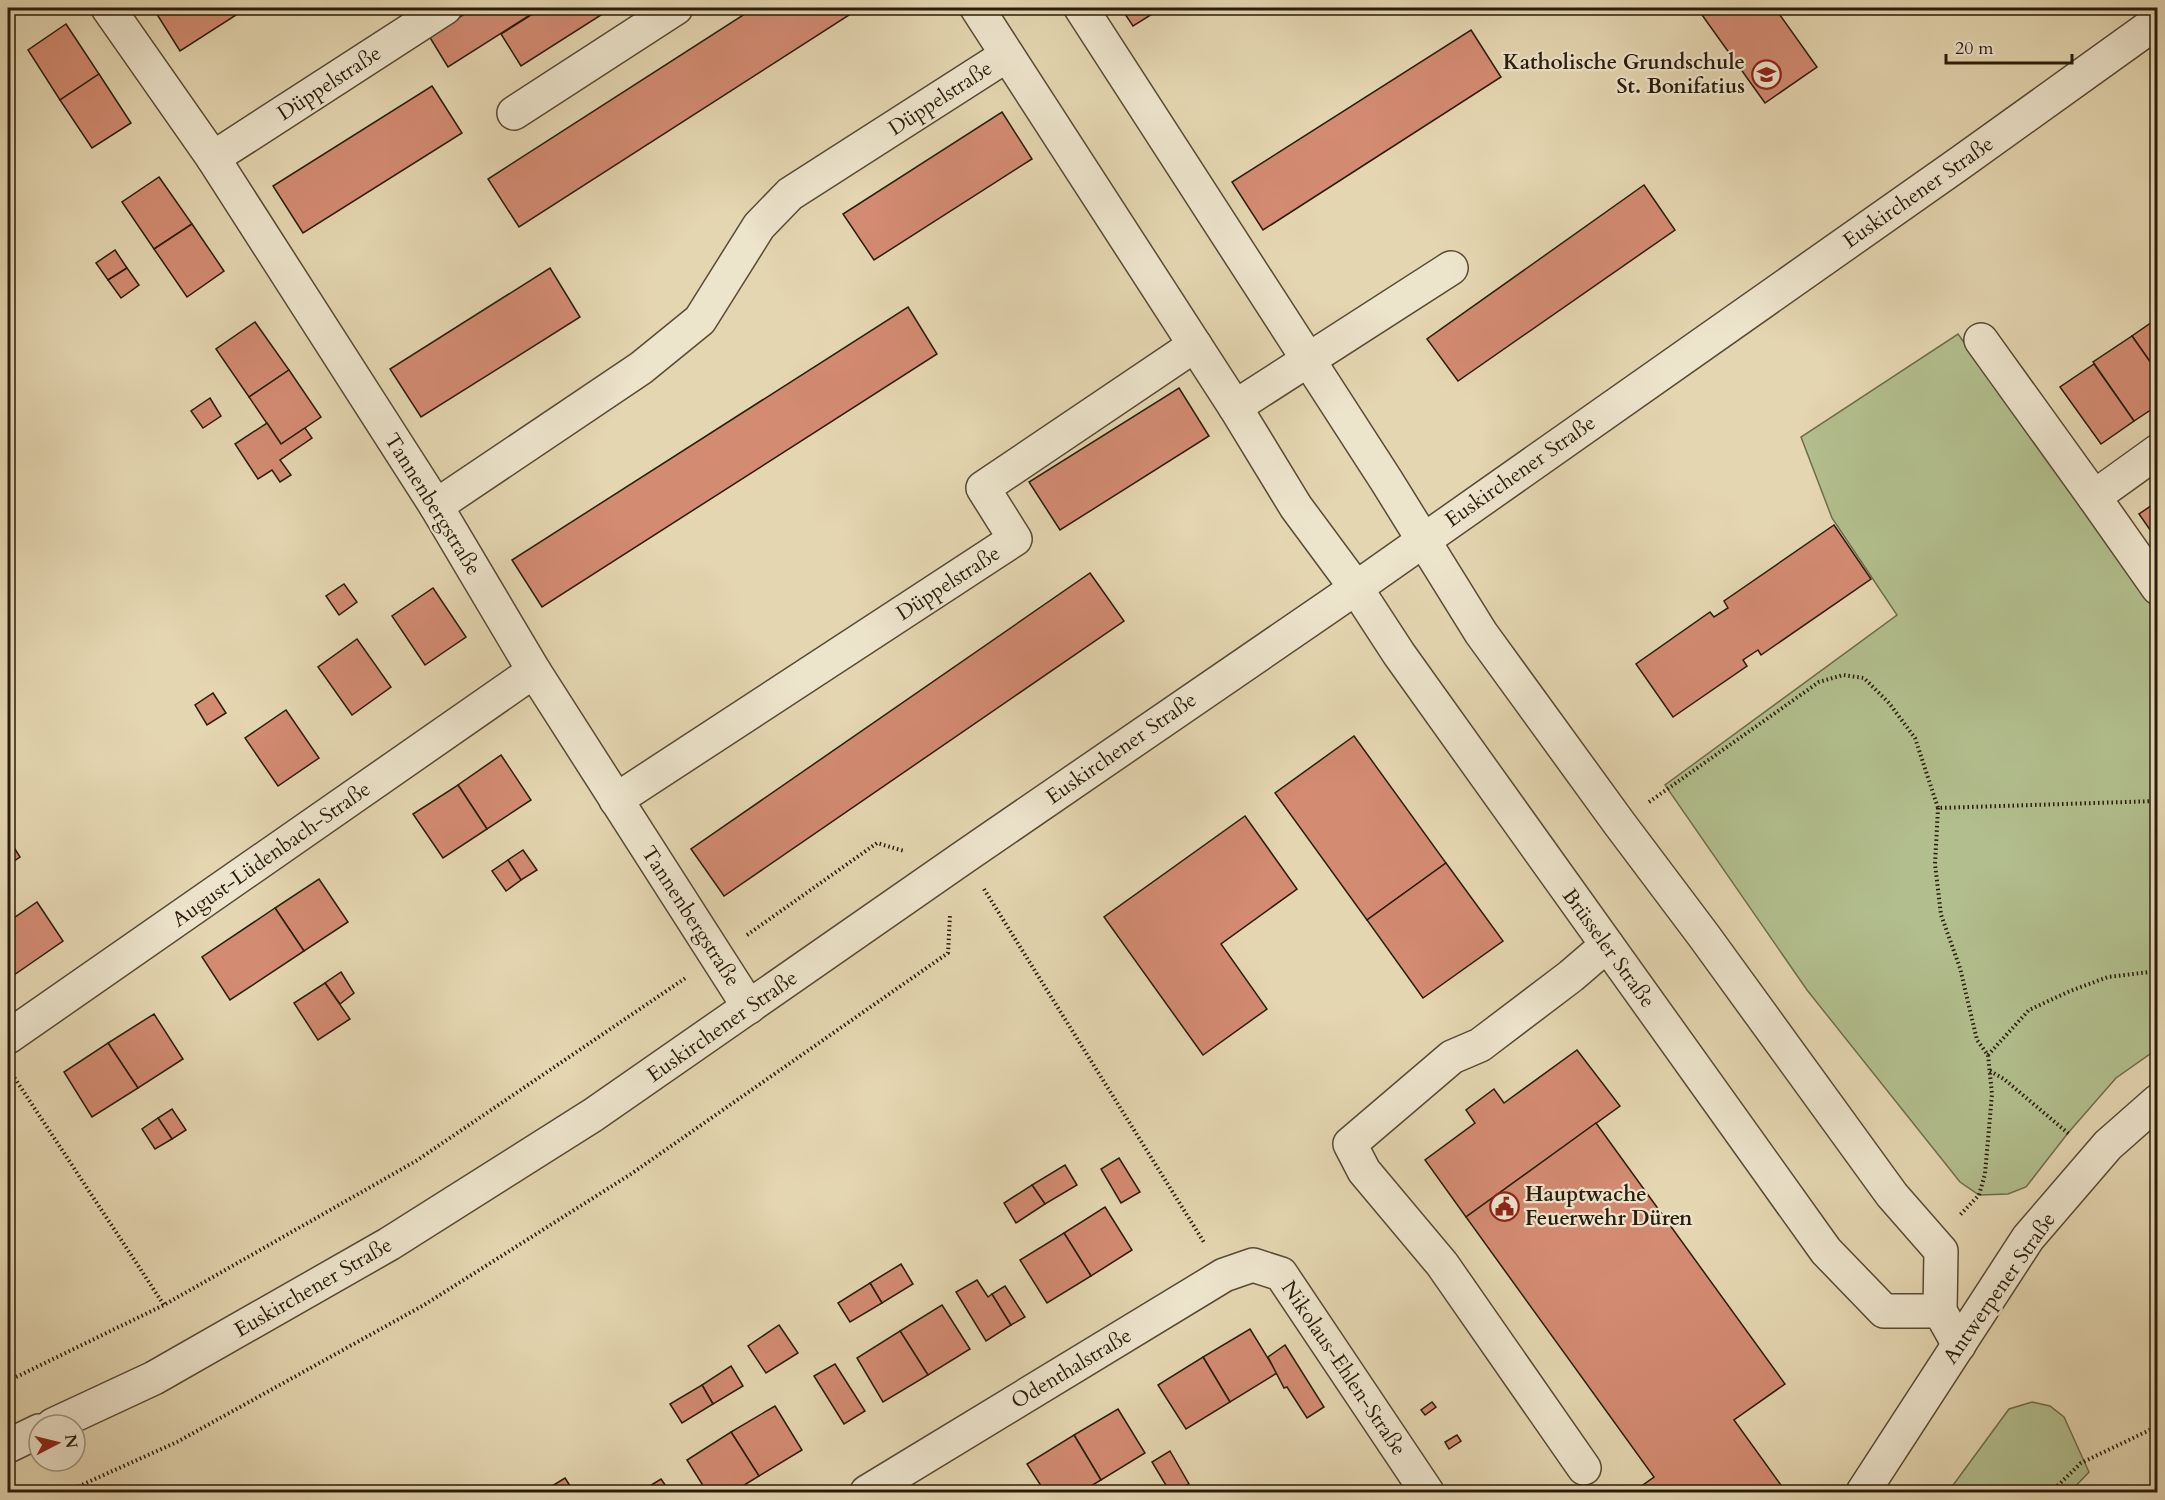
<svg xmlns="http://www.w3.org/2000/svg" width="2165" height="1500" viewBox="0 0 2165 1500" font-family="Cardo,serif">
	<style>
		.green { fill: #b2be8d; stroke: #6e6d4c; stroke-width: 1.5 }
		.building { fill: #d38b72; stroke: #2a1c0c; stroke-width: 1.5 }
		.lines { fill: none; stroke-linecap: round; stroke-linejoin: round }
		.minor-casing { stroke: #584a35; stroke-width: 36 }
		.path { stroke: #2a1c0c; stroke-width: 4; stroke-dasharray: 1.5 3; stroke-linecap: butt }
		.minor { stroke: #ede4cc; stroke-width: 33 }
		.labels { text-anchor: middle; stroke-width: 4.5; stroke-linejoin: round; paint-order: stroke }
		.poi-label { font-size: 21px; font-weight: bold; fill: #2a1c0c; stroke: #ede4cc; text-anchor: end }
		.street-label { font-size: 21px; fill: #2a1c0c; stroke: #ede4cc }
	</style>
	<rect width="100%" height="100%" fill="#e4d6b1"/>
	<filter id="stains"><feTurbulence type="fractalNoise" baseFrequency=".00333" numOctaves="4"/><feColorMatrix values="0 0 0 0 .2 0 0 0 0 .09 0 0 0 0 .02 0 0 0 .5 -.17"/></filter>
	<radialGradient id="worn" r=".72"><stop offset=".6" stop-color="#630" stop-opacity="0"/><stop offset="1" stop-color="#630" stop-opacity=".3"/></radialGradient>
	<g class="green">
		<path d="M1958,334l199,278v437l-41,29 -48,55 -42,54 -18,7 -29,1 -19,-13 -153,-192 -142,-205 232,-170 -65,-97 -31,-81z"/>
		<path d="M2032,1402l18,4 14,11 25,55 -19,20h-122l61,-83z"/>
	</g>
	<g class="building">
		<path d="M153,8h94l-67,43z"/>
		<path d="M474,8h67l-93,59 -19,-31z"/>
		<path d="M542,8h70l-91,58 -20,-32z"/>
		<path d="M754,8h106l-341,219 -31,-48z"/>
		<path d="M1121,8h41l-29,18z"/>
		<path d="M1697,8h78l42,59 -52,36z"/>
		<path d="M66,24l33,50 -39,26 -32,-50z"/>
		<path d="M1471,30l30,47 -238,153 -31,-48z"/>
		<path d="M99,74l32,49 -39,25 -32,-48z"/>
		<path d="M432,86l30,47 -159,100 -30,-47z"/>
		<path d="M1002,112l30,47 -158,101 -31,-46z"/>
		<path d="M159,177l33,47 -38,25 -32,-47z"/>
		<path d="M1644,185l31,45 -217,151 -31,-42z"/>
		<path d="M192,224l32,47 -37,26 -33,-48z"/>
		<path d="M115,250l12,18 -19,12 -12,-17z"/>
		<path d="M127,268l12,17 -18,13 -13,-18z"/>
		<path d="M550,268l30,49 -159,100 -31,-48z"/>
		<path d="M908,307l29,47 -395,253 -30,-47z"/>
		<path d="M2158,318v55l-26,-37z"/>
		<path d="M255,322l34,48 -40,27 -33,-48z"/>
		<path d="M2132,336l26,37v32l-24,16 -41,-59z"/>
		<path d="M2094,364l40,57 -33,23 -41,-57z"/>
		<path d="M289,370l32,47 -40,27 -32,-47z"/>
		<path d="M1179,388l30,48 -149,94 -31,-48z"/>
		<path d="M210,398l11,18 -18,12 -12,-17z"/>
		<path d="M267,423l14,21 24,-16 7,10 -32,22 11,15 -11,7 -8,-12 -14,9 -23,-35z"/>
		<path d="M2158,501v34l-3,2 -16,-23z"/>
		<path d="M1834,525l37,54 -110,76 -3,-5 -15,10 4,6 -74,51 -37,-53 74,-52 4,5 14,-9 -4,-7z"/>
		<path d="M1090,573l34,48 -400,275 -33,-47z"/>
		<path d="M344,584l13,18 -18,13 -13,-19z"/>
		<path d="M433,588l33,49 -41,28 -33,-49z"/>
		<path d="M357,639l34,48 -39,28 -34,-48z"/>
		<path d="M213,693l13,20 -19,12 -12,-20z"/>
		<path d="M286,710l33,48 -41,28 -33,-48z"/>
		<path d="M1354,736l92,127 -79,57 -92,-127z"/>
		<path d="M501,755l30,45 -44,29 -29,-44z"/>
		<path d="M458,785l29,44 -44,29 -30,-44z"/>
		<path d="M1245,816l52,73 -76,55 46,65 -64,46 -99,-138z"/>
		<path d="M8,838l12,19 -12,8z"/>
		<path d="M523,850l14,20 -16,10 -13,-20z"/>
		<path d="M508,860l13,20 -15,11 -14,-20z"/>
		<path d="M1446,863l57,78 -80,57 -56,-78z"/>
		<path d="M319,879l29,43 -44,29 -29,-43z"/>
		<path d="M37,902l26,39 -49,34 -6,-11v-42z"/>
		<path d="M275,908l29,43 -74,49 -28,-43z"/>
		<path d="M341,972l13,21 -14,11 -15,-21z"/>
		<path d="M325,983l25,36 -32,21 -24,-37z"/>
		<path d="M154,1014l29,45 -45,29 -30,-45z"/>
		<path d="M108,1043l30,45 -46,29 -28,-45z"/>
		<path d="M1577,1050l43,56 -154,111 -41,-57 50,-37 -9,-13 28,-21 10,14z"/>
		<path d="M172,1109l14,21 -14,9 -14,-21z"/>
		<path d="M158,1118l14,21 -17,10 -13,-20z"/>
		<path d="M1596,1123l189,261 -51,36 52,72h-153l21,-15 -188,-260z"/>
		<path d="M1119,1158l21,34 -19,11 -20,-34z"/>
		<path d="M1065,1165l12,20 -32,19 -13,-19z"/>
		<path d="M1032,1185l13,19 -29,19 -12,-20z"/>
		<path d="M1105,1207l27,43 -41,26 -27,-43z"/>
		<path d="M1064,1233l27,43 -44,27 -27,-43z"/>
		<path d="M901,1264l12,20 -31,19 -12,-20z"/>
		<path d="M977,1280l11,17 4,-3 19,31 -25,16 -30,-49z"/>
		<path d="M870,1283l12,20 -32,19 -12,-19z"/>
		<path d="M1005,1286l20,31 -14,8 -19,-31z"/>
		<path d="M942,1305l28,44 -42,26 -28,-44z"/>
		<path d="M779,1325l19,28 -32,20 -18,-27z"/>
		<path d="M1250,1329l27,44 -47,29 -27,-45z"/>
		<path d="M900,1331l28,44 -45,27 -26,-44z"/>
		<path d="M1285,1345l39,62 -17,11 -20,-31 -3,1 -16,-31z"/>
		<path d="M1203,1357l27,45 -44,27 -28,-44z"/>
		<path d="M835,1364l30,47 -21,13 -30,-48z"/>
		<path d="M731,1366l12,20 -30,18 -11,-19z"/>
		<path d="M702,1385l11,19 -31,19 -12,-19z"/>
		<path d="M1432,1402l4,5 -11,8 -4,-5z"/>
		<path d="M775,1406l27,44 -43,26 -28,-44z"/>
		<path d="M1118,1409l27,44 -44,27 -27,-45z"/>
		<path d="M731,1432l28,44 -26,16h-26l-20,-32z"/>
		<path d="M1074,1435l27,45 -20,12h-36l-18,-28z"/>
		<path d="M1457,1435l4,6 -12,8 -4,-7z"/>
		<path d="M1170,1451l19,33 -15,8h-4l-18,-30z"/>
		<path d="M565,1478l9,14h-32z"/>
		<path d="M661,1479l9,13h-22l-3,-3z"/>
	</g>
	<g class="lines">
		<defs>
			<g id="minor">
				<path d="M108,8l105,150 223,348 98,165 215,336"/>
				<path d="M977,8l258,399 61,100 60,81 43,66 427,597 58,60h56"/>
				<path d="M1081,8l305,472 95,153 138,190 85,113 188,259 49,56 -1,60 19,34"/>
				<path d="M514,113l162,-105"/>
				<path d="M213,158l232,-150"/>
				<path d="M1981,340l113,157"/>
				<path d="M1235,407l216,-139"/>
				<path d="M2158,451l-64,46 64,91"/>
				<path d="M436,506l205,-138 59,-48 59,-94 31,-32 217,-139"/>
				<path d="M616,800l399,-261 -32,-51 212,-143"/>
				<path d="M8,1037l526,-366"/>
				<path d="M53,1425l101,-47 235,-134 204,-129 371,-258 392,-269 604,-425 198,-142"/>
				<path d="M8,1446l31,-15"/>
				<path d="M1584,1468l-142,-204 -78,-93 -14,-27 102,-87 28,-12 91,-69 36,-31"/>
				<path d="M867,1492l357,-217 29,-10 28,9 146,218"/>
				<path d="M1863,1492l165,-254 80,-93 50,-44"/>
			</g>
		</defs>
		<use href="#minor" class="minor-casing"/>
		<g class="path">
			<path d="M1649,802l170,-120 24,-7 21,3 25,25 26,35 23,70 220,-7"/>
			<path d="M1938,808l-3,56 6,51 19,53 17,72 11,15 4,39 -7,80 -6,21 -19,20"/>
			<path d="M984,889l221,355"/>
			<path d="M747,935l130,-92 27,8"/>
			<path d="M1988,1055l41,-45 41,-19 38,-14 50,-6"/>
			<path d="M1990,1071l14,8 65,55"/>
			<path d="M12,1074l152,231"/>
			<path d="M8,1381l156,-76 252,-144 271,-184"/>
			<path d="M66,1492l111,-50 247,-137 207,-131 317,-221 2,-38"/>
			<path d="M2051,1492l30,-29 77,-37"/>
		</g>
		<use href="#minor" class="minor"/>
	</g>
	<defs>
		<symbol id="school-ring" viewBox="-11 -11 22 22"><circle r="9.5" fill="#ede4cc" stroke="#8f2418" stroke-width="1.5"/><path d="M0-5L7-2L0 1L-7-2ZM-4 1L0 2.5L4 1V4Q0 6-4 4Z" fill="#8f2418"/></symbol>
		<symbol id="civic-ring" viewBox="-11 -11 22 22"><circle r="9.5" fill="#ede4cc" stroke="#8f2418" stroke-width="1.5"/><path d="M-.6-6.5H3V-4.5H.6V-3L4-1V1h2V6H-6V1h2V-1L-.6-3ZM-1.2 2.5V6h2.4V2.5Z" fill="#8f2418"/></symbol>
	</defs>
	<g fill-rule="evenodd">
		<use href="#school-ring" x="1750" y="58" width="33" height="33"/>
		<use href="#civic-ring" x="1488" y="1190" width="33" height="33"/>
	</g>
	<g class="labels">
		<g class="poi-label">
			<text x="1745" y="69">Katholische Grundschule<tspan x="1745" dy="24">St. Bonifatius</tspan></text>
			<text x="1525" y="1201" text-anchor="start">Hauptwache<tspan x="1525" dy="24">Feuerwehr Düren</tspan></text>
		</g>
		<g class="street-label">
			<text transform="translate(329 83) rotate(-33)" y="7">Düppelstraße</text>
			<text transform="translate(940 98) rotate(-33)" y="7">Düppelstraße</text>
			<text transform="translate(1918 192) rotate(-35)" y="7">Euskirchener Straße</text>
			<text transform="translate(1520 471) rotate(-35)" y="7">Euskirchener Straße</text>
			<text transform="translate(433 504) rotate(58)" y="7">Tannenbergstraße</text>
			<text transform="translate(948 583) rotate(-33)" y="7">Düppelstraße</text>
			<text transform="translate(1121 748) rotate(-35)" y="7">Euskirchener Straße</text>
			<text transform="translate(271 854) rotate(-35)" y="7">August-Lüdenbach-Straße</text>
			<text transform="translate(691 916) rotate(57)" y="7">Tannenbergstraße</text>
			<text transform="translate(1609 948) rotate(54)" y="7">Brüsseler Straße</text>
			<text transform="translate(722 1026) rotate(-35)" y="7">Euskirchener Straße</text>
			<text transform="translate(313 1287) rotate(-30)" y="7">Euskirchener Straße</text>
			<text transform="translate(1999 1288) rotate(-55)" y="7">Antwerpener Straße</text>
			<text transform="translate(1071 1368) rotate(-31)" y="7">Odenthalstraße</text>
			<text transform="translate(1344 1368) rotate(56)" y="7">Nikolaus-Ehlen-Straße</text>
		</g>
	</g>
	<rect width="2165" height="1500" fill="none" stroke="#e4d6b1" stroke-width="30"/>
	<rect x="9" y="9" width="2147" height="1482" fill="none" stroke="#2a1c0c" stroke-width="3"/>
	<rect x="15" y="15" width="2135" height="1470" fill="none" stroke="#2a1c0c" stroke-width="1.5"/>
	<g transform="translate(57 1443) rotate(83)"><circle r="28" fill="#ede4cc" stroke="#9f947f" stroke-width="1.5"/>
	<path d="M0-4.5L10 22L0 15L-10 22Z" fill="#8f2418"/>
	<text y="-9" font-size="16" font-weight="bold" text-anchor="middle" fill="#2a1c0c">N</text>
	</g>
	<path d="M1946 54v9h126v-9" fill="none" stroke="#2a1c0c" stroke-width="3"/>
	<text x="1955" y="54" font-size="18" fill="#2a1c0c" stroke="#ede4cc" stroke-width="4.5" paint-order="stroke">20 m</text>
	<rect width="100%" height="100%" filter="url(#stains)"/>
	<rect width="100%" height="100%" fill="url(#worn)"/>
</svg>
